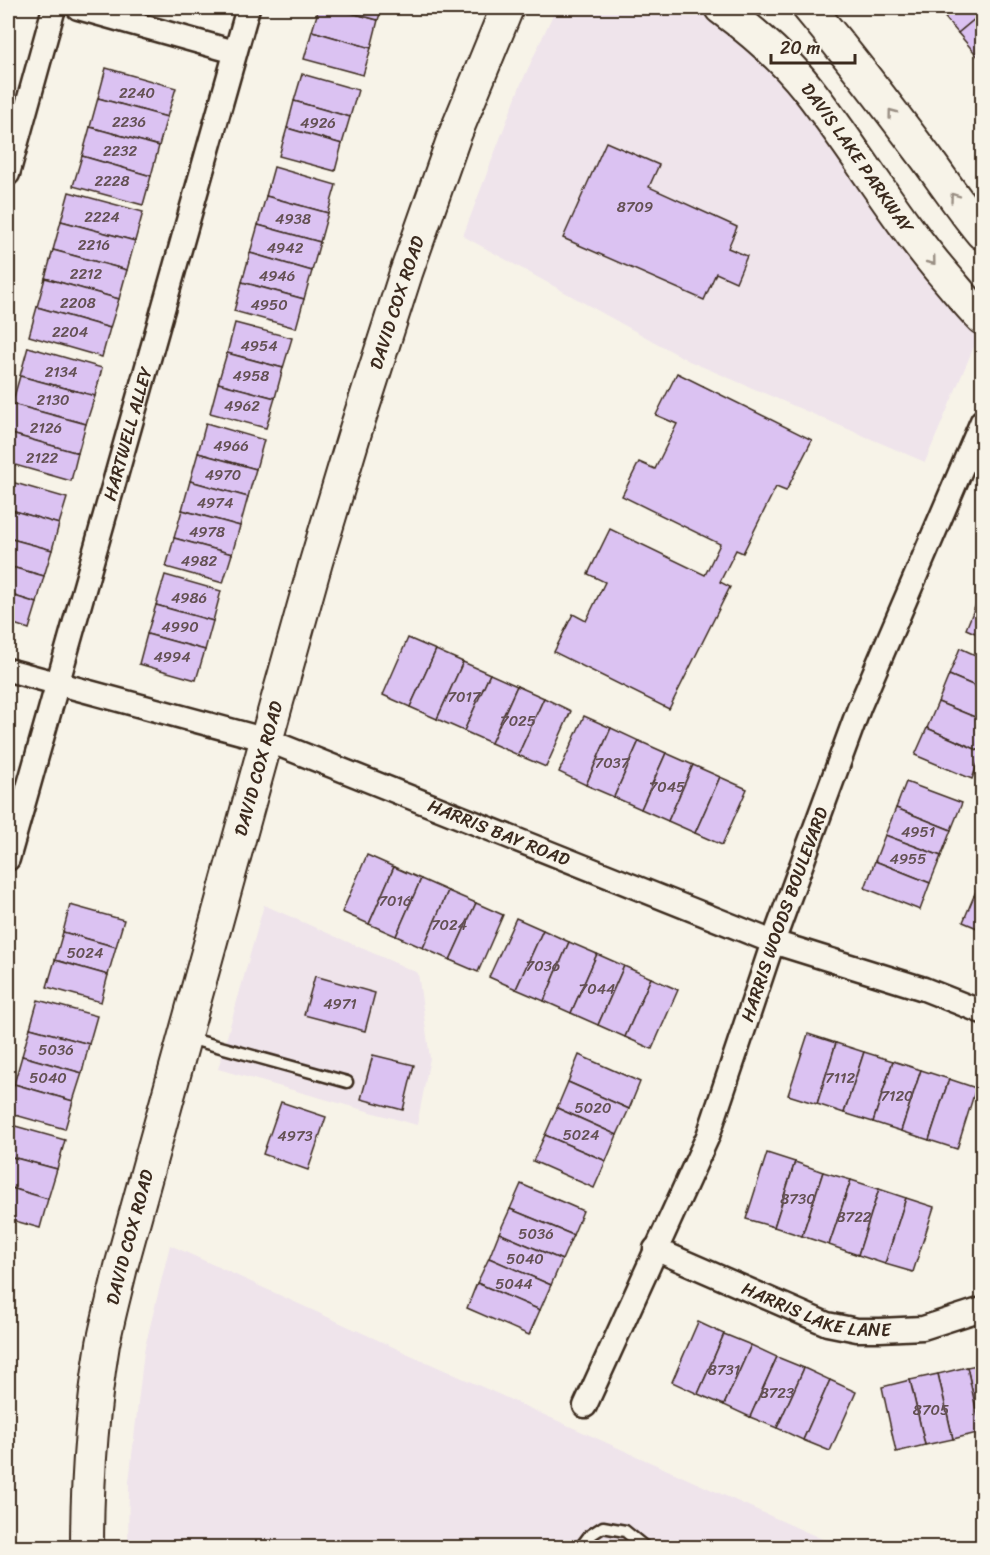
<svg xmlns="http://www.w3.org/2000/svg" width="990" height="1555" viewBox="0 0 990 1555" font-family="Sriracha,sans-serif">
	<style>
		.built { fill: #efe4eb }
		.building { fill: #dbc2f2; stroke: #3b2a1e; stroke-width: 1.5 }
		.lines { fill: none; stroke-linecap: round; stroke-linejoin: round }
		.lane-casing { stroke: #3b2a1e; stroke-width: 15 }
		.street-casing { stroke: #3b2a1e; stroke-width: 27 }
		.secondary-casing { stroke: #3b2a1e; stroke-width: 36 }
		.lane { stroke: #f7f3e8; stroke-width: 10 }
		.street { stroke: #f7f3e8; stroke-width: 22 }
		.secondary { stroke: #f7f3e8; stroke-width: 32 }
		.oneway { stroke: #998e83 }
		.labels { text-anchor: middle; stroke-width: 5; stroke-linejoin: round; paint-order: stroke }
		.number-label { font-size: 15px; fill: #635053 }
		.street-label { font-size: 18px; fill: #3b2a1e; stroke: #f7f3e8 }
	</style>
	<rect width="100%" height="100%" fill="#f7f3e8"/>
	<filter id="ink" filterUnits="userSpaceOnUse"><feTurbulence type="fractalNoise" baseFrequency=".0167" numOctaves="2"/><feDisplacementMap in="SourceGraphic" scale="12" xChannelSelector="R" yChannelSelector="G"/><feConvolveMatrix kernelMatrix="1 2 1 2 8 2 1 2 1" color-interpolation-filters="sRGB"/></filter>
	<g filter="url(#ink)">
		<g class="built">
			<path d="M556,8h162l23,17 240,305 -56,132 -236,-101 -226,-125 57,-150z"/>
			<path d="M264,905l154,68 12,85 -13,67 -199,-56z"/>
			<path d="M170,1245l234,107 436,195 -712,1 1,-66 15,-131z"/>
		</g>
		<g class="building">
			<path d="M319,8h14l45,12 -7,28 -59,-17z"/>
			<path d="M333,8h49l-4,12z"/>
			<path d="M937,8h45v5l-24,20z"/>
			<path d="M982,13v44l-2,2 -22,-26z"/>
			<path d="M312,31l59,17 -8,27 -59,-16z"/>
			<path d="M106,68l70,20 -9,29 -69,-19z"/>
			<path d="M302,74l56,16 -8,27 -56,-16z"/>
			<path d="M98,98l69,19 -8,29 -69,-19z"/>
			<path d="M294,101l56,16 -8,27 -55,-16z"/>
			<path d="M90,127l69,19 -8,30 -69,-20z"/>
			<path d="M287,128l55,16 -7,27 -56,-15z"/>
			<path d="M606,142l53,23 -10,22 88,40 -9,21 19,8 -11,26 -20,-9 -12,27 -141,-62z"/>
			<path d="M82,156l69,20 -8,29 -70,-19z"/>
			<path d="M274,167l62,18 -8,28 -62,-17z"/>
			<path d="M69,192l74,20 -8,29 -74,-20z"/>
			<path d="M266,196l62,17 -8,29 -62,-17z"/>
			<path d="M61,221l74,20 -8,29 -74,-20z"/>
			<path d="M258,225l62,17 -8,29 -62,-18z"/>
			<path d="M53,250l74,20 -8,29 -74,-21z"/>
			<path d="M250,253l62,18 -8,28 -62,-17z"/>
			<path d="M45,278l74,21 -9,29 -73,-21z"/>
			<path d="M242,282l62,17 -8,29 -62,-17z"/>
			<path d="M37,307l73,21 -8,29 -73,-21z"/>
			<path d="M235,323l57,15 -9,30 -56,-15z"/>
			<path d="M28,347l74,21 -7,28 -75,-20z"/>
			<path d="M227,353l56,15 -8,30 -57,-15z"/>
			<path d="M677,373l135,67 -26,51 -10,-4 -33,66 -7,-3 -16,32 10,5 -61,122 -115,-57 19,-38 13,7 19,-39 -17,-8 22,-45 95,46 15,-31 -98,-48 17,-34 16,7 22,-45 -21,-9z"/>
			<path d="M20,376l75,20 -9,28 -74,-20z"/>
			<path d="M218,383l57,15 -9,30 -56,-15z"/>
			<path d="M12,404l74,20 -8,29 -70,-20v-14z"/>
			<path d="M206,423l58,17 -8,29 -58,-16z"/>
			<path d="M8,433l70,20 -7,28 -63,-18z"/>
			<path d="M198,453l58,16 -8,28 -58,-16z"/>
			<path d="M8,481l59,17 -8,26 -51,-15z"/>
			<path d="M190,481l58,16 -8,29 -58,-16z"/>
			<path d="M8,509l51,15 -7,26 -44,-12z"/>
			<path d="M182,510l58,16 -8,28 -58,-16z"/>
			<path d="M8,538l44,12 -8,26 -36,-10z"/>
			<path d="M174,538l58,16 -9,29 -57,-16z"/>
			<path d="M8,566l36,10 -7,27 -29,-9z"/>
			<path d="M165,575l56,16 -8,30 -57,-16z"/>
			<path d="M8,594l29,9 -8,26 -21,-7z"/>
			<path d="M977,602l5,3v31l-16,-7z"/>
			<path d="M156,605l57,16 -8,29 -58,-16z"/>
			<path d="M147,634l58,16 -9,30 -57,-16z"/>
			<path d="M408,638l28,12 -26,57 -27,-12z"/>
			<path d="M960,648l22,10v31l-33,-14z"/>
			<path d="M436,650l27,12 -26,57 -27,-12z"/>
			<path d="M463,662l27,12 -26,57 -27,-12z"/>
			<path d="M490,674l27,12 -26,57 -27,-12z"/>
			<path d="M949,675l33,14v31l-44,-18z"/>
			<path d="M517,686l27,12 -26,57 -27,-12z"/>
			<path d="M544,698l27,13 -25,56 -28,-12z"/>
			<path d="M938,702l44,18v32l-55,-24z"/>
			<path d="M584,716l27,12 -25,57 -27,-13z"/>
			<path d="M611,728l28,13 -25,56 -28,-12z"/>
			<path d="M927,728l55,24 -10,27 -57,-24z"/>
			<path d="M639,741l27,12 -25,56 -27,-12z"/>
			<path d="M666,753l27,12 -25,56 -27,-12z"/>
			<path d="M693,765l27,12 -25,56 -27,-12z"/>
			<path d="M720,777l27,12 -25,56 -27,-12z"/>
			<path d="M906,782l56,21 -11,27 -55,-22z"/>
			<path d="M896,808l55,22 -10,26 -56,-21z"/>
			<path d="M885,835l56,21 -11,27 -55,-22z"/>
			<path d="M367,855l27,12 -25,57 -27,-12z"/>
			<path d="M875,861l55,22 -10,27 -55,-22z"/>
			<path d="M394,867l27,12 -25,57 -27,-12z"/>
			<path d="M982,876v24l-8,-4z"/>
			<path d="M421,879l27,12 -25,57 -27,-12z"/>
			<path d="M448,891l28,12 -26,57 -27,-12z"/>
			<path d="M974,896l8,4v30l-19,-8z"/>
			<path d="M476,903l27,12 -25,57 -28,-12z"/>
			<path d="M70,905l54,15 -8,27 -53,-15z"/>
			<path d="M516,918l27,12 -27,59 -27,-12z"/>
			<path d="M543,930l26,12 -25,59 -28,-12z"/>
			<path d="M63,932l53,15 -8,28 -53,-15z"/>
			<path d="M569,942l28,12 -26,59 -27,-12z"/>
			<path d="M597,954l27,12 -26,59 -27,-12z"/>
			<path d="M55,960l53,15 -7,27 -54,-15z"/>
			<path d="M624,966l27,12 -26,59 -27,-12z"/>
			<path d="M315,976l60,17 -10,38 -61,-16z"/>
			<path d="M651,978l27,12 -26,59 -27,-12z"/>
			<path d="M38,1000l59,16 -8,28 -59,-16z"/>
			<path d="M30,1028l59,16 -7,29 -60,-17z"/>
			<path d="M808,1034l28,9 -19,61 -29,-9z"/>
			<path d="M836,1043l28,9 -20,61 -27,-9z"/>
			<path d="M864,1052l29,9 -20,61 -29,-9z"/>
			<path d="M373,1055l41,10 -11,45 -42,-11z"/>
			<path d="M579,1055l61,27 -11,27 -61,-27z"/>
			<path d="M22,1056l60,17 -9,28 -59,-17z"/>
			<path d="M893,1061l28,9 -20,61 -28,-9z"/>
			<path d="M921,1070l28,9 -20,61 -28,-9z"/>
			<path d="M949,1079l27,9 -19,61 -28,-9z"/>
			<path d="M568,1082l61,27 -12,26 -60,-27z"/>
			<path d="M14,1084l59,17 -8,28 -57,-16v-8z"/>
			<path d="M281,1102l45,15 -18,53 -45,-16z"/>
			<path d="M557,1108l60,27 -11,26 -61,-26z"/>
			<path d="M8,1124l57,16 -8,29 -49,-13z"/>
			<path d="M545,1135l61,26 -12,27 -61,-27z"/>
			<path d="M767,1153l28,9 -21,65 -28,-8z"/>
			<path d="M8,1156l49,13 -9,30 -40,-12z"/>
			<path d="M795,1162l28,10 -21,64 -28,-9z"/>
			<path d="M823,1172l28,8 -22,65 -27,-9z"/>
			<path d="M851,1180l28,9 -21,66 -29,-10z"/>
			<path d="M521,1184l62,27 -10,24 -63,-26z"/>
			<path d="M8,1187l40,12 -8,29 -32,-9z"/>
			<path d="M879,1189l27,9 -21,66 -27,-9z"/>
			<path d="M906,1198l28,9 -21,65 -28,-8z"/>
			<path d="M510,1209l63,26 -11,25 -63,-27z"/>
			<path d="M499,1233l63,27 -11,25 -62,-27z"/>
			<path d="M489,1258l62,27 -11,25 -63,-27z"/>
			<path d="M477,1283l63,27 -11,25 -62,-27z"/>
			<path d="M698,1322l26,12 -26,60 -26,-12z"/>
			<path d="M724,1334l27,11 -27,60 -26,-11z"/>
			<path d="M751,1345l26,12 -27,60 -26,-12z"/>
			<path d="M777,1357l27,11 -27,60 -27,-11z"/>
			<path d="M982,1364v68h-1l-14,-65z"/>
			<path d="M967,1367l14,65 -28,7 -15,-65z"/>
			<path d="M804,1368l26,12 -27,60 -26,-12z"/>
			<path d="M938,1374l15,65 -28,6 -15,-65z"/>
			<path d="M830,1380l26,12 -26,59 -27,-11z"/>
			<path d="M910,1380l15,65 -29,7 -14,-65z"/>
		</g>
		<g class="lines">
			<defs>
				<g id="lane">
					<path d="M188,1038l159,44"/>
					<path d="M580,1548l9,-12 14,-9 22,4 21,17"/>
				</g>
				<g id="street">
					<path d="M78,8l157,44"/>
					<path d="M8,174l46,-166"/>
					<path id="s1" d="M8,670l259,70 506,202 151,47 58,23"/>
					<path id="s2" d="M8,859l240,-851"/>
					<path id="s3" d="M655,1249l172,75 30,6h23l43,-2 59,-19"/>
					<path id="s4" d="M585,1406l123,-270 65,-194 86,-234 123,-287"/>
				</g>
				<g id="secondary">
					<path id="s5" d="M721,8c31,23 63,50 87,81 48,61 87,129 138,188 12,14 23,28 36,41"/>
					<path d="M809,8c41,49 80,100 118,151 18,25 35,50 55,74"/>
					<path id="s6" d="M87,1548c0,-68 5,-137 16,-204 5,-26 12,-51 18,-77l155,-562 40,-143 40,-133 50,-156 48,-136 53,-129"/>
				</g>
			</defs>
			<use href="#lane" class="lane-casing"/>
			<use href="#street" class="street-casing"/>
			<use href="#secondary" class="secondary-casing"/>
			<use href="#lane" class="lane"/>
			<use href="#street" class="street"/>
			<use href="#secondary" class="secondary"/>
		</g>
		<defs><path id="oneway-chevron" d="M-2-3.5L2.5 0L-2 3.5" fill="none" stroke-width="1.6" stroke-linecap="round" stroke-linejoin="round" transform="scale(1.5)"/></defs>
		<g class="oneway">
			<use href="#oneway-chevron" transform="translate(892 113) rotate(-127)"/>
			<use href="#oneway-chevron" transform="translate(954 197) rotate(-126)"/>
			<use href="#oneway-chevron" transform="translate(932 261) rotate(51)"/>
		</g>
	</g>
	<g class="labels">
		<g class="number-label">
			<text x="137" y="98">2240</text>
			<text x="129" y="127">2236</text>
			<text x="318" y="128">4926</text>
			<text x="120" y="156">2232</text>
			<text x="112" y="186">2228</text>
			<text x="635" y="212">8709</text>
			<text x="102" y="222">2224</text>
			<text x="293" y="224">4938</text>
			<text x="94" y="250">2216</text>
			<text x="285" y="253">4942</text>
			<text x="86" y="279">2212</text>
			<text x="277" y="281">4946</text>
			<text x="78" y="308">2208</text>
			<text x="269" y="310">4950</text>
			<text x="70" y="337">2204</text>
			<text x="259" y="351">4954</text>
			<text x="61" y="377">2134</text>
			<text x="251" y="381">4958</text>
			<text x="53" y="405">2130</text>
			<text x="242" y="411">4962</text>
			<text x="46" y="433">2126</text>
			<text x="231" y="451">4966</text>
			<text x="42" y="463">2122</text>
			<text x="223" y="480">4970</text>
			<text x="215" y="508">4974</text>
			<text x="207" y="537">4978</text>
			<text x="199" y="566">4982</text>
			<text x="189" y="603">4986</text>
			<text x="180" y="632">4990</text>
			<text x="172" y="662">4994</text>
			<text x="464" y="702">7017</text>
			<text x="518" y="726">7025</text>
			<text x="612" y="768">7037</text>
			<text x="667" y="792">7045</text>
			<text x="918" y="837">4951</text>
			<text x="908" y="864">4955</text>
			<text x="395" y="906">7016</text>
			<text x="449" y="930">7024</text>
			<text x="85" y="958">5024</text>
			<text x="543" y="971">7036</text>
			<text x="597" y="994">7044</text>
			<text x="340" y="1009">4971</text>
			<text x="56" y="1055">5036</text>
			<text x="48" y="1083">5040</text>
			<text x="840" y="1083">7112</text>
			<text x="897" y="1101">7120</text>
			<text x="593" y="1113">5020</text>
			<text x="581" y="1140">5024</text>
			<text x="295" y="1141">4973</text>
			<text x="798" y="1204">8730</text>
			<text x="854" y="1222">8722</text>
			<text x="536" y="1239">5036</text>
			<text x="525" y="1264">5040</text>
			<text x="514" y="1289">5044</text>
			<text x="724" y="1375">8731</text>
			<text x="777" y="1398">8723</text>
			<text x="931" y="1415">8705</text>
		</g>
		<g class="street-label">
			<text dy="6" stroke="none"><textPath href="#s5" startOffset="204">DAVIS LAKE PARKWAY</textPath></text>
			<text dy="6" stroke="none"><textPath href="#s6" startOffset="1287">DAVID COX ROAD</textPath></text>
			<text dy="6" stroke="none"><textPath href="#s2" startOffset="442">HARTWELL ALLEY</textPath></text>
			<text dy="6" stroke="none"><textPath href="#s6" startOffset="801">DAVID COX ROAD</textPath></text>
			<text dy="6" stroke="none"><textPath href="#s1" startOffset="518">HARRIS BAY ROAD</textPath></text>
			<text dy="6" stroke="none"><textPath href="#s4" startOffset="531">HARRIS WOODS BOULEVARD</textPath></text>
			<text dy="6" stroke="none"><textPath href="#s6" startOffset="315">DAVID COX ROAD</textPath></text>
			<text dy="6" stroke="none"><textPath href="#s3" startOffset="174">HARRIS LAKE LANE</textPath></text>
		</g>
	</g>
	<rect width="990" height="1555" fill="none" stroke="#f7f3e8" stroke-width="30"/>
	<rect x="15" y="15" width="960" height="1525" fill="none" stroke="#3b2a1e" stroke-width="2" filter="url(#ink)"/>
	<path d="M771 54v9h84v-9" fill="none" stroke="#3b2a1e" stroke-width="3"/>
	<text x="780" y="54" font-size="18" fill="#3b2a1e" stroke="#f7f3e8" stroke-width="4.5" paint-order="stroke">20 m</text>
</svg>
